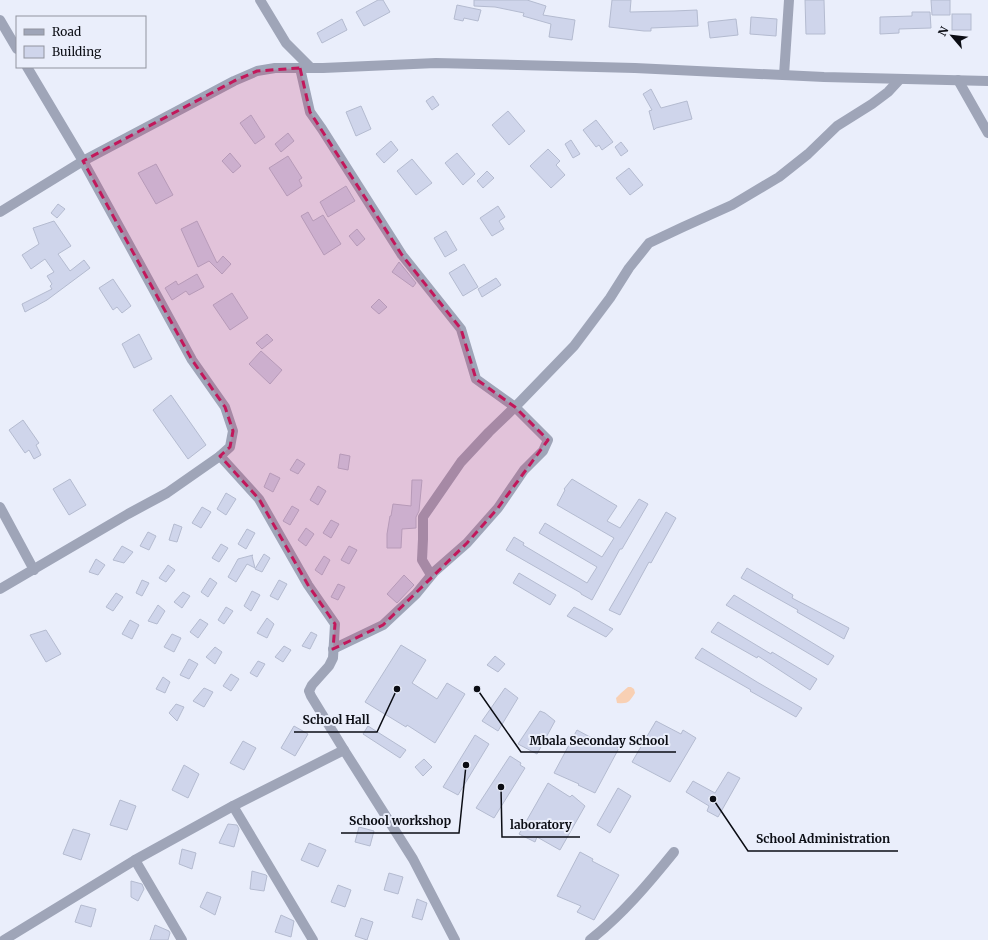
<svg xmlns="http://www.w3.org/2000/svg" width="988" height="940" viewBox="0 0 988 940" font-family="Merriweather,serif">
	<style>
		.green { fill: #f8d0b4 }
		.building { fill: #cfd5eb; stroke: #b4bbd0 }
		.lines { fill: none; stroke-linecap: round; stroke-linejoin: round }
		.minor { stroke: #9fa5b8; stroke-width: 10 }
		.marked { fill: #c2185b; fill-opacity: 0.2; stroke: #c2185b; stroke-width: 3; stroke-dasharray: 8 5; stroke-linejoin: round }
		.leader { fill: none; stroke: #0b0d14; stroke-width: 1.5 }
		.callout-dot { fill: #0b0d14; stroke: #eaeefb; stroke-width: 1.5 }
		.callout-label { font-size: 12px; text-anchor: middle; font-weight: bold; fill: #0b0d14; stroke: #eaeefb; stroke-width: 4; stroke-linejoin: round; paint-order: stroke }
	</style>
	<rect width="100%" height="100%" fill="#eaeefb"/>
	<path class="green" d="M628,687h3l3,2 1,4c-6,9 -6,11 -18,10l-1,-5 5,-5z"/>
	<g class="building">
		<path d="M378,0h5l7,12 -26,14 -8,-14z"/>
		<path d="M474,0h53l19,6 -3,9 32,5 -3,20 -23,-3 2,-13 -28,-8 1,-3 -29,-6 -21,-1z"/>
		<path d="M612,0h19l-1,12 44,-1 23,-1 1,16 -47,2v3h-7l-35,-4z"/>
		<path d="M805,0h19l1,34h-19z"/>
		<path d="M931,0h19v15h-18z"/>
		<path d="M457,5l24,5 -3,11 -14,-3 -1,3 -9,-2z"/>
		<path d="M912,12h18l1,16 -32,1v4l-19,1v-17l32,-1z"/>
		<rect x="952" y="14" width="19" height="16"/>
		<path d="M751,17l26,2 -1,17 -26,-2z"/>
		<path d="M342,19l5,11 -25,13 -5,-10z"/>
		<path d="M736,19l2,16 -28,3 -2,-16z"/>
		<path d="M651,89l10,19 26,-7 5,18 -36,9 -2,2 -5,-19 3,-1 -9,-16z"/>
		<path d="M433,96l6,9 -7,5 -6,-9z"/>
		<path d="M361,106l10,23 -15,7 -10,-24z"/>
		<path d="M508,111l17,20 -16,14 -17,-20z"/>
		<path d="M251,115l14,22 -10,7 -15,-21z"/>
		<path d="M596,120l17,22 -11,8 -3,-5 -3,2 -13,-17z"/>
		<path d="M288,133l6,8 -13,11 -6,-8z"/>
		<path d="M571,140l9,14 -7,4 -8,-14z"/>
		<path d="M391,141l7,9 -14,13 -8,-9z"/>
		<path d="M621,142l7,9 -7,5 -6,-9z"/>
		<path d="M548,149l12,12 -4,4 9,10 -14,13 -21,-22z"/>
		<path d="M230,153l11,13 -8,7 -11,-12z"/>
		<path d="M457,153l18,21 -12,11 -18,-22z"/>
		<path d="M288,156l14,22 -3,2 3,6 -15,10 -18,-28z"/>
		<path d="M412,159l20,24 -16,12 -19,-24z"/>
		<path d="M156,164l17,31 -17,9 -18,-31z"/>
		<path d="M629,168l14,17 -13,10 -14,-17z"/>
		<path d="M487,171l7,7 -11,10 -6,-7z"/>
		<path d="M346,186l9,15 -27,16 -8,-15z"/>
		<path d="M58,204l7,5 -8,9 -6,-5z"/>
		<path d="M498,206l7,11 -6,4 5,8 -12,7 -12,-18z"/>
		<path d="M308,212l5,9 10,-6 18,29 -17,11 -23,-39z"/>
		<path d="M54,221l17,25 -13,8 12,17 14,-11 6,8 -43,32 -22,12 -3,-8 30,-15 -2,-3 2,-2 -5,-8 7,-4 -9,-13 -14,10 -9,-14 17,-11 -6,-16z"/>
		<path d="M197,221l20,42 6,-7 8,8 -9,10 -13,-13 -11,6 -17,-38z"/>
		<path d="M357,229l8,10 -8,7 -8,-10z"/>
		<path d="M446,231l11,19 -12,7 -11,-19z"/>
		<path d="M399,262l17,21 -3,4 -21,-15z"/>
		<path d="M464,264l14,23 -15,9 -14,-23z"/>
		<path d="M197,274l7,13 -15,8 -3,-4 -14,9 -7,-12 11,-7 2,4z"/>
		<path d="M496,278l5,7 -19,12 -4,-8z"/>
		<path d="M113,279l18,27 -9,7 -5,-6 -4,3 -14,-22z"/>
		<path d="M232,293l16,25 -18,12 -17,-25z"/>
		<path d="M379,299l8,8 -8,7 -8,-7z"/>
		<path d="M139,334l13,25 -18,9 -12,-24z"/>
		<path d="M267,334l6,6 -11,9 -6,-6z"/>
		<path d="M261,351l21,19 -12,14 -21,-20z"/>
		<path d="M171,395l35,50 -18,14 -35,-49z"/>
		<path d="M23,420l16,23 -3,2 5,10 -7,4 -5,-9 -4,3 -16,-23z"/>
		<path d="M340,454l10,2 -2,14 -10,-2z"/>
		<path d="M297,459l8,5 -7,10 -8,-4z"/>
		<path d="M270,473l10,5 -7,14 -9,-5z"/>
		<path d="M70,479l16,26 -17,10 -16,-26z"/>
		<path d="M572,479l45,27 -10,15 13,7 19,-29 9,5 -26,45h-2l-28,51 -11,-6v-1l-75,-43 8,-13 10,6 -1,2 64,38 10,-16 -58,-34 6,-10 57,34 12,-19 -57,-33 8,-15 -1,-1z"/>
		<path d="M412,480h10l-3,31 -3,6v11l-14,1 -1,19h-14v-14l3,-18h1l2,-12 18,2z"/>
		<path d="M318,486l8,5 -8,14 -8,-5z"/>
		<path d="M226,493l10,6 -10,16 -9,-6z"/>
		<path d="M292,506l7,4 -9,15 -7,-4z"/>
		<path d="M202,507l9,5 -10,16 -9,-5z"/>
		<path d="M666,512l10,6 -25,45 -2,-1 -29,53 -11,-5z"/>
		<path d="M331,520l8,4 -8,14 -8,-5z"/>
		<path d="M174,524l8,3 -5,15 -8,-2z"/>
		<path d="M306,528l8,6 -8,12 -8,-6z"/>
		<path d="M247,529l8,4 -9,16 -8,-5z"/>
		<path d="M148,532l8,4 -7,14 -9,-4z"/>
		<path d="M221,544l7,4 -9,14 -7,-4z"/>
		<path d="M122,546l11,6 -9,11 -11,-3z"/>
		<path d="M349,546l8,4 -8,14 -8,-4z"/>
		<path d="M264,554l6,4 -8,14 -7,-3z"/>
		<path d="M253,555l-1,1 3,12 -8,-4 -11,18 -8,-5 10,-18z"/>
		<path d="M324,556l6,4 -8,15 -7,-5z"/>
		<path d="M96,559l9,6 -7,10 -9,-3z"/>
		<path d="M168,565l7,5 -9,12 -7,-4z"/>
		<path d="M747,568l46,27 -1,3 57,30 -5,11 -47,-27 1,-2 -57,-32z"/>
		<path d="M519,573l37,22 -6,10 -37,-22z"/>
		<path d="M404,575l10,10 -17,18 -10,-9z"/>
		<path d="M210,578l7,5 -9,14 -7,-5z"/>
		<path d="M142,580l7,3 -7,13 -6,-3z"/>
		<path d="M279,580l8,4 -9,16 -8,-4z"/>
		<path d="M338,584l7,3 -7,13 -7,-3z"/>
		<path d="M252,591l8,4 -9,16 -7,-5z"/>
		<path d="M183,592l7,4 -8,12 -8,-6z"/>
		<path d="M116,593l7,4 -10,14 -7,-4z"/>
		<path d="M734,595l100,61 -6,9 -47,-28 -55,-32z"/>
		<path d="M158,605l7,6 -8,13 -9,-3z"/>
		<path d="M226,607l7,4 -9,13 -6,-4z"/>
		<path d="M574,607l8,4 31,18 -7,8 -39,-21z"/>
		<path d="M267,618l7,6 -7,14 -10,-5z"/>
		<path d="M200,619l8,5 -10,14 -8,-6z"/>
		<path d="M130,620l9,5 -7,14 -10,-5z"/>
		<path d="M718,622l53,32 1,-2 45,27 -7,11 -52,-34 -1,2 -46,-26z"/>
		<path d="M46,630l15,24 -15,8 -16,-27z"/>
		<path d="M311,632l6,3 -7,14 -8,-3z"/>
		<path d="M172,634l9,4 -7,14 -10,-5z"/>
		<path d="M401,645l25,15 -14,23 25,16 10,-16 18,11 -30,49 -28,-18 -1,2 -41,-25z"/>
		<path d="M284,646l7,4 -8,12 -8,-5z"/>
		<path d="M215,647l7,5 -7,12 -9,-7z"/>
		<path d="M702,648l55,34 45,26 -6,9 -46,-26 1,-1 -56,-32z"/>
		<path d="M495,656l10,8 -7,8 -11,-7z"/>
		<path d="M189,659l9,5 -9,15 -9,-4z"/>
		<path d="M258,661l7,3 -8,13 -7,-4z"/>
		<path d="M231,674l8,5 -8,12 -8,-5z"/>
		<path d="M163,677l7,5 -5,11 -9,-4z"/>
		<path d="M204,688l9,4 -9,15 -11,-6z"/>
		<path d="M505,688l13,10 -20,33 -16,-10z"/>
		<path d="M176,704l8,3 -7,14 -8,-8z"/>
		<path d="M540,711l5,2 10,8 -18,33 -19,-10z"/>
		<path d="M656,721l25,13 2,-4 13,8 -26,44 -38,-20z"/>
		<path d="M294,726l14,8 -13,22 -14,-8z"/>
		<path d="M368,726l38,24 -6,8 -37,-24z"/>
		<path d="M577,730l26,14 3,-4 13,8 -24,45 -17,-8 1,-1 -25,-11z"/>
		<path d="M475,735l14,9 -31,51 -15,-8z"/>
		<path d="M243,741l13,7 -12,22 -14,-7z"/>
		<path d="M510,756l11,7 -1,2 5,3 -31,50 -18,-10z"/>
		<path d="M424,759l8,8 -9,9 -8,-9z"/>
		<path d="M184,765l15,9 -11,24 -16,-8z"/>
		<path d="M728,772l12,6 -22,39 -11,-6 2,-5 -23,-14 7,-11 22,12z"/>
		<path d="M548,783l22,14 2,-2 13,11 -25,44 -23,-13 -2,5 -16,-8z"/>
		<path d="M618,788l13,8 -21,37 -13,-8z"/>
		<path d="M120,800l16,6 -9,24 -17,-5z"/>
		<path d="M228,824l9,1 2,4 -5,18 -15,-4z"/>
		<path d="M359,827l15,4 -4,15 -15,-4z"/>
		<path d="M73,829l17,5 -9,26 -18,-6z"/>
		<path d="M309,843l17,7 -8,17 -17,-7z"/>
		<path d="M182,849l14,4 -4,16 -13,-5z"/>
		<path d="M580,852l13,7 -1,2 27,14 -25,45 -17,-8 4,-6 -24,-10z"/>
		<path d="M252,871l14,4 1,1 -3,15 -14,-2z"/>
		<path d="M389,873l14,4 -5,17 -14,-4z"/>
		<path d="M131,881l11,3 2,5 -6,12 -7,-4z"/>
		<path d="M338,885l13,5 -6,17 -14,-5z"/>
		<path d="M207,892l14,5 -6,18 -15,-8z"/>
		<path d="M417,899l10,4 -5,17 -10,-3z"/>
		<path d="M81,905l15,4 -5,18 -16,-5z"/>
		<path d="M281,915l13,6 -3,16 -16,-5z"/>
		<path d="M361,918l12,4 -6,18 -12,-4z"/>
		<path d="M155,925l14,6 1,2 -2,7h-18z"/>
	</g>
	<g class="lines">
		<g class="minor">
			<path d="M260,0l26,43 25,25"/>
			<path d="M0,20l17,29"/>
			<path d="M300,68l10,44 12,17 80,126 59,74 15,50 39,28 -26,25 -28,30 -38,55v22l-1,21 9,15"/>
			<path d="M784,75l5,-75"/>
			<path d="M958,80l30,53"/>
			<path d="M0,212l83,-51 151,-80 23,-10 18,-3h48l113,-5 199,5 189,9 164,4"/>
			<path d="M220,456l39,43 49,86 27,39 -2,34 -4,8 -17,19 -3,6 2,5 33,54 69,109 42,81"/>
			<path d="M0,507l34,63"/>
			<path d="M0,589l128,-75 39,-21 53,-37 10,-9 3,-16 -8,-24 -33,-47 -54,-99 -55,-100 -56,-94"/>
			<path d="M333,649l50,-24 33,-31 18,-22 33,-29 31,-35 26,-38 19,-19 5,-11 -33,-33 59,-61 36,-48 19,-30 20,-25 34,-16 49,-22 47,-28 29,-23 29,-28 35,-22 16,-12 12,-13"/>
			<path d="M233,806l80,134"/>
			<path d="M135,860l47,80"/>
			<path d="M4,940l131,-80 98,-54 111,-56"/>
			<path d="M590,940c32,-25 59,-57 84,-88"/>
		</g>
	</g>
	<path class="marked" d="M300,68l10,44 92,143 59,74 15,50 39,28 33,33 -50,68 -31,35 -84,82 -50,24 2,-25 -27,-39 -49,-86 -39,-43 10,-9 3,-16 -8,-24 -33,-47 -109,-199 151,-80 23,-10z"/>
	<path class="leader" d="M397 689L377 732H294M477 689L521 752H676M466 765L459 833H341M501 787L502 837H580M713 799L748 851H898"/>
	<g class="callout-dot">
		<circle cx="397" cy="689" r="4"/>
		<circle cx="477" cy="689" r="4"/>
		<circle cx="466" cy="765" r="4"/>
		<circle cx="501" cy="787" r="4"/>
		<circle cx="713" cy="799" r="4"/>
	</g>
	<g class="callout-label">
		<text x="336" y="724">School Hall</text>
		<text x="599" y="745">Mbala Seconday School</text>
		<text x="400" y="825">School workshop</text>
		<text x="541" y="829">laboratory</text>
		<text x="823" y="843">School Administration</text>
	</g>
	<rect x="16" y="16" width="130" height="52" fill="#eaeefb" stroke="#91949f"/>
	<rect x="24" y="29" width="20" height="6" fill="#9fa5b8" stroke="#91949f"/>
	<text x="52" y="36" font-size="12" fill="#0b0d14">Road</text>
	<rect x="24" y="46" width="20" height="12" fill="#cfd5eb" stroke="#91949f"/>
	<text x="52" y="56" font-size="12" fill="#0b0d14">Building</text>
	<g transform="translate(952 36) rotate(298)" stroke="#eaeefb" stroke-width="3" paint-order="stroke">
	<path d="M0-3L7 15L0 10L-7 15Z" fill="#0b0d14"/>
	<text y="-6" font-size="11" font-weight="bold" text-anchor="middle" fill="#0b0d14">N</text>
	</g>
</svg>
